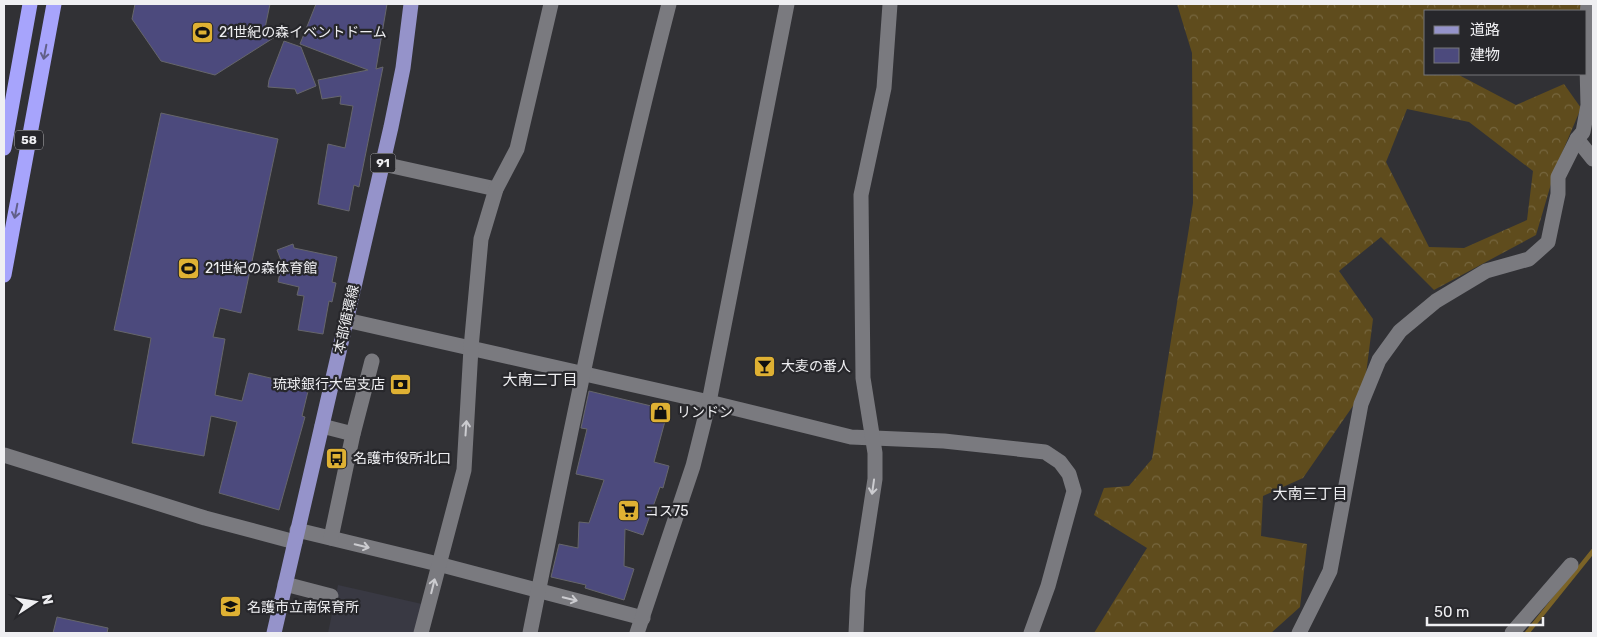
<svg xmlns="http://www.w3.org/2000/svg" width="1597" height="637" viewBox="0 0 1597 637" font-family="Rubik,'Noto Sans JP',sans-serif">
	<style>
		.built { fill: #393943 }
		.forest { fill: url(#forest-crowns); fill-rule: evenodd }
		.lines { fill: none; stroke-linecap: round; stroke-linejoin: round }
		.stream { stroke: #7b6327; stroke-width: 4.5 }
		.building { fill: #4c4a7d; stroke: #66666b }
		.minor { stroke: #7a7a7f; stroke-width: 15 }
		.major { stroke: #9593ca; stroke-width: 15 }
		.highway { stroke: #a7a4fc; stroke-width: 15 }
		.oneway { stroke: #615f89 }
		.oneway2 { stroke: #ccccd0 }
		.labels { text-anchor: middle; stroke-width: 4.5; stroke-linejoin: round; paint-order: stroke }
		.shield { fill: #27272b; stroke: #b3b3b6; stroke-width: 1 }
		.shield-label { font-size: 12px; font-weight: bold; fill: #efeff2 }
		.poi-label { font-size: 14px; fill: #efeff2; stroke: #27272b; text-anchor: start }
		.street-label { font-size: 14px; fill: #efeff2; stroke: #27272b }
		.neighbourhood-label { font-size: 15px; fill: #efeff2; stroke: #27272b }
	</style>
	<defs>
		<pattern id="forest-crowns" width="20" height="18" patternUnits="userSpaceOnUse" patternTransform="scale(1.25)"><rect width="20" height="18" fill="#5f4c1d"/><path d="M2 6a3 3 0 1 1 6 0M12 15a3 3 0 1 1 6 0" fill="none" stroke="#76663e"/></pattern>
	</defs>
	<rect width="100%" height="100%" fill="#313135"/>
	<path class="built" d="M338,585l84,19 -7,29h-87z"/>
	<path class="forest" d="M1177,4h409l-2,7h-158v63h31l59,31 48,-21 17,24 -25,59 -20,68 -102,55 -53,-53 -42,34 34,48 -9,71 -61,88 -40,18 -2,40 46,8 -7,63 -29,26h-177l53,-85 -53,-33 10,-27 25,-2 23,-27 41,-256 -1,-150zM1407,109l62,13 64,49 -6,49 -63,28 -35,-1 -43,-85z"/>
	<g class="lines">
		<path class="stream" d="M1527,633l66,-82"/>
	</g>
	<g class="building">
		<path d="M135,4h135l-6,29 11,4 -60,38 -54,-14 -29,-42z"/>
		<path d="M316,4h71l-11,65 7,-2 -24,120 -5,-2 -5,26 -31,-7 10,-60 17,4 8,-42 -13,-2 1,-8 -19,3 -4,-19 50,-10 -68,-26z"/>
		<path d="M284,41l17,6 15,39 -19,8 -2,-5 -27,-2 1,-7z"/>
		<path d="M161,113l117,26 -37,174 -21,-5 -7,29 12,2 -10,56 27,6 7,-28 60,14 -7,29 3,1 -26,93 -60,-17 18,-71 -26,-6 -7,40 -72,-13 19,-105 -37,-8z"/>
		<path d="M293,244l1,4 43,9 -5,25 4,1 -4,19 -3,-1 -6,33 -25,-4 6,-34 -7,-1 2,-8 -21,-5 4,-19 -5,-13z"/>
		<path d="M589,391l79,19 -14,52 15,4 -6,22 -3,-1 -17,48 -18,-6 -1,37 10,3 -10,31 -39,-12 1,-3 -35,-8 8,-33 19,4 1,-26 10,1 15,-43 -28,-6 11,-45 -6,-1z"/>
		<path d="M57,617l51,11 -1,5h-54z"/>
	</g>
	<g class="lines">
		<g class="minor">
			<path d="M1577,139l16,20"/>
			<path d="M383,164l113,25"/>
			<path d="M346,320l363,82 142,35 93,4 101,11 15,10 9,12 5,17 -26,95 -17,47"/>
			<path d="M322,426l31,8"/>
			<path d="M4,455l201,63 90,24"/>
			<path d="M297,530l141,34 205,54"/>
			<path d="M331,538l22,-104 19,-73"/>
			<path d="M285,584l46,12"/>
			<path d="M421,633l43,-163 7,-122 10,-109 15,-50 21,-40 34,-145"/>
			<path d="M530,633c42,-210 85,-421 139,-629"/>
			<path d="M637,633l56,-167 16,-64 78,-398"/>
			<path d="M856,633l2,-43 17,-111v-26l-12,-75 -2,-183 23,-107 6,-84"/>
			<path d="M1299,633l31,-62 31,-167 18,-44 21,-29 36,-30 50,-30 43,-12 19,-17 10,-48v-17l19,-38 6,-7 5,-27 -2,-78 2,-23"/>
			<path d="M1512,633l59,-68"/>
		</g>
		<path class="major" d="M274,633l117,-506 12,-59 8,-64"/>
		<g class="highway">
			<path d="M4,148l26,-144"/>
			<path d="M4,275l50,-271"/>
		</g>
	</g>
	<defs><path id="oneway-shaft" d="M-6 0H5M1.5-3L5.5 0L1.5 3" fill="none" stroke-width="1.6" stroke-linecap="round" stroke-linejoin="round" transform="scale(1.25)"/></defs>
	<g class="oneway">
		<use href="#oneway-shaft" transform="translate(45 52) rotate(101)"/>
		<use href="#oneway-shaft" transform="translate(16 211) rotate(101)"/>
	</g>
	<g class="oneway2">
		<use href="#oneway-shaft" transform="translate(466 428) rotate(-86)"/>
		<use href="#oneway-shaft" transform="translate(873 487) rotate(98)"/>
		<use href="#oneway-shaft" transform="translate(362 546) rotate(13)"/>
		<use href="#oneway-shaft" transform="translate(433 586) rotate(-76)"/>
		<use href="#oneway-shaft" transform="translate(570 599) rotate(14)"/>
	</g>
	<defs>
		<symbol id="stadium-square" viewBox="-11 -11 22 22"><rect x="-9" y="-9" width="18" height="18" rx="4" fill="#dfb133" stroke="#27272b"/><path d="M0-5a6.5 5 0 1 0 0 10a6.5 5 0 1 0 0-10ZM-3.5-1.8h7v3.6h-7Z" fill="#111"/></symbol>
		<symbol id="bar-square" viewBox="-11 -11 22 22"><rect x="-9" y="-9" width="18" height="18" rx="4" fill="#dfb133" stroke="#27272b"/><path d="M-6-5H6L.8 .8V4.5H3.5V6h-7V4.5H-.8V.8Z" fill="#111"/></symbol>
		<symbol id="bank-square" viewBox="-11 -11 22 22"><rect x="-9" y="-9" width="18" height="18" rx="4" fill="#dfb133" stroke="#27272b"/><path d="M-6-4H6V4H-6ZM0-2.3a2.3 2.3 0 1 0 0 4.6a2.3 2.3 0 1 0 0-4.6Z" fill="#111"/></symbol>
		<symbol id="shop-square" viewBox="-11 -11 22 22"><rect x="-9" y="-9" width="18" height="18" rx="4" fill="#dfb133" stroke="#27272b"/><path d="M-5-2.5h2.3a2.7 3.5 0 0 1 5.4 0H5L5.5 6h-11ZM-1.5-2.5h3a1.5 2.3 0 0 0-3 0Z" fill="#111"/></symbol>
		<symbol id="bus-square" viewBox="-11 -11 22 22"><rect x="-9" y="-9" width="18" height="18" rx="4" fill="#dfb133" stroke="#27272b"/><path d="M-5-6H5V4H4V6H2V4H-2V6H-4V4H-5ZM-3.5-4V0h7V-4ZM-3.5 1.2v1.5H-2V1.2ZM2 1.2v1.5H3.5V1.2Z" fill="#111"/></symbol>
		<symbol id="supermarket-square" viewBox="-11 -11 22 22"><rect x="-9" y="-9" width="18" height="18" rx="4" fill="#dfb133" stroke="#27272b"/><path d="M-6-5.5h2.5l.6 2H6L4.5 2H-2.5L-4.4-4H-6ZM-1.5 3.2a1.3 1.3 0 1 0 .1 0ZM3 3.2a1.3 1.3 0 1 0 .1 0Z" fill="#111"/></symbol>
		<symbol id="school-square" viewBox="-11 -11 22 22"><rect x="-9" y="-9" width="18" height="18" rx="4" fill="#dfb133" stroke="#27272b"/><path d="M0-5L7-2L0 1L-7-2ZM-4 1L0 2.5L4 1V4Q0 6-4 4Z" fill="#111"/></symbol>
	</defs>
	<g fill-rule="evenodd">
		<use href="#stadium-square" x="190" y="20" width="25" height="25"/>
		<use href="#stadium-square" x="176" y="256" width="25" height="25"/>
		<use href="#bar-square" x="752" y="354" width="25" height="25"/>
		<use href="#bank-square" x="388" y="372" width="25" height="25"/>
		<use href="#shop-square" x="648" y="400" width="25" height="25"/>
		<use href="#bus-square" x="324" y="446" width="25" height="25"/>
		<use href="#supermarket-square" x="616" y="498" width="25" height="25"/>
		<use href="#school-square" x="218" y="594" width="25" height="25"/>
	</g>
	<g class="labels">
		<g class="shield">
			<rect x="15" y="130.5" width="28" height="19" rx="4"/>
			<rect x="370.5" y="153.5" width="25" height="19" rx="4"/>
		</g>
		<g class="shield-label">
			<text x="29" y="144">58</text>
			<text x="383" y="167">91</text>
		</g>
		<g class="poi-label">
			<text x="219" y="37">21世紀の森イベントドーム</text>
			<text x="205" y="273">21世紀の森体育館</text>
			<text x="781" y="371">大麦の番人</text>
			<text x="385" y="389" text-anchor="end">琉球銀行大宮支店</text>
			<text x="677" y="417">リンドン</text>
			<text x="353" y="463">名護市役所北口</text>
			<text x="645" y="516">コス75</text>
			<text x="247" y="612">名護市立南保育所</text>
		</g>
		<g class="street-label">
			<text transform="translate(346 319) rotate(-77)" y="5">本部循環線</text>
		</g>
		<g class="neighbourhood-label">
			<text x="540" y="385">大南二丁目</text>
			<text x="1310" y="499">大南三丁目</text>
		</g>
	</g>
	<rect width="1597" height="637" fill="none" stroke="#efeff2" stroke-width="10"/>
	<rect x="1424" y="10" width="162" height="65" fill="#27272b" stroke="#77777b"/>
	<rect x="1434" y="26" width="25" height="8" fill="#9593ca" stroke="#77777b"/>
	<text x="1470" y="35" font-size="15" fill="#efeff2">道路</text>
	<rect x="1434" y="48" width="25" height="15" fill="#4c4a7d" stroke="#77777b"/>
	<text x="1470" y="60" font-size="15" fill="#efeff2">建物</text>
	<g transform="translate(35 602) rotate(78)" stroke="#27272b" stroke-width="4" paint-order="stroke">
	<path d="M0-4L9 19L0 12L-9 19Z" fill="#efeff2"/>
	<text y="-8" font-size="14" font-weight="bold" text-anchor="middle" fill="#efeff2">N</text>
	</g>
	<path d="M1427 617v8h116v-8" fill="none" stroke="#efeff2" stroke-width="2.5"/>
	<text x="1434" y="617" font-size="15" fill="#efeff2" stroke="#27272b" stroke-width="4" paint-order="stroke">50 m</text>
</svg>
